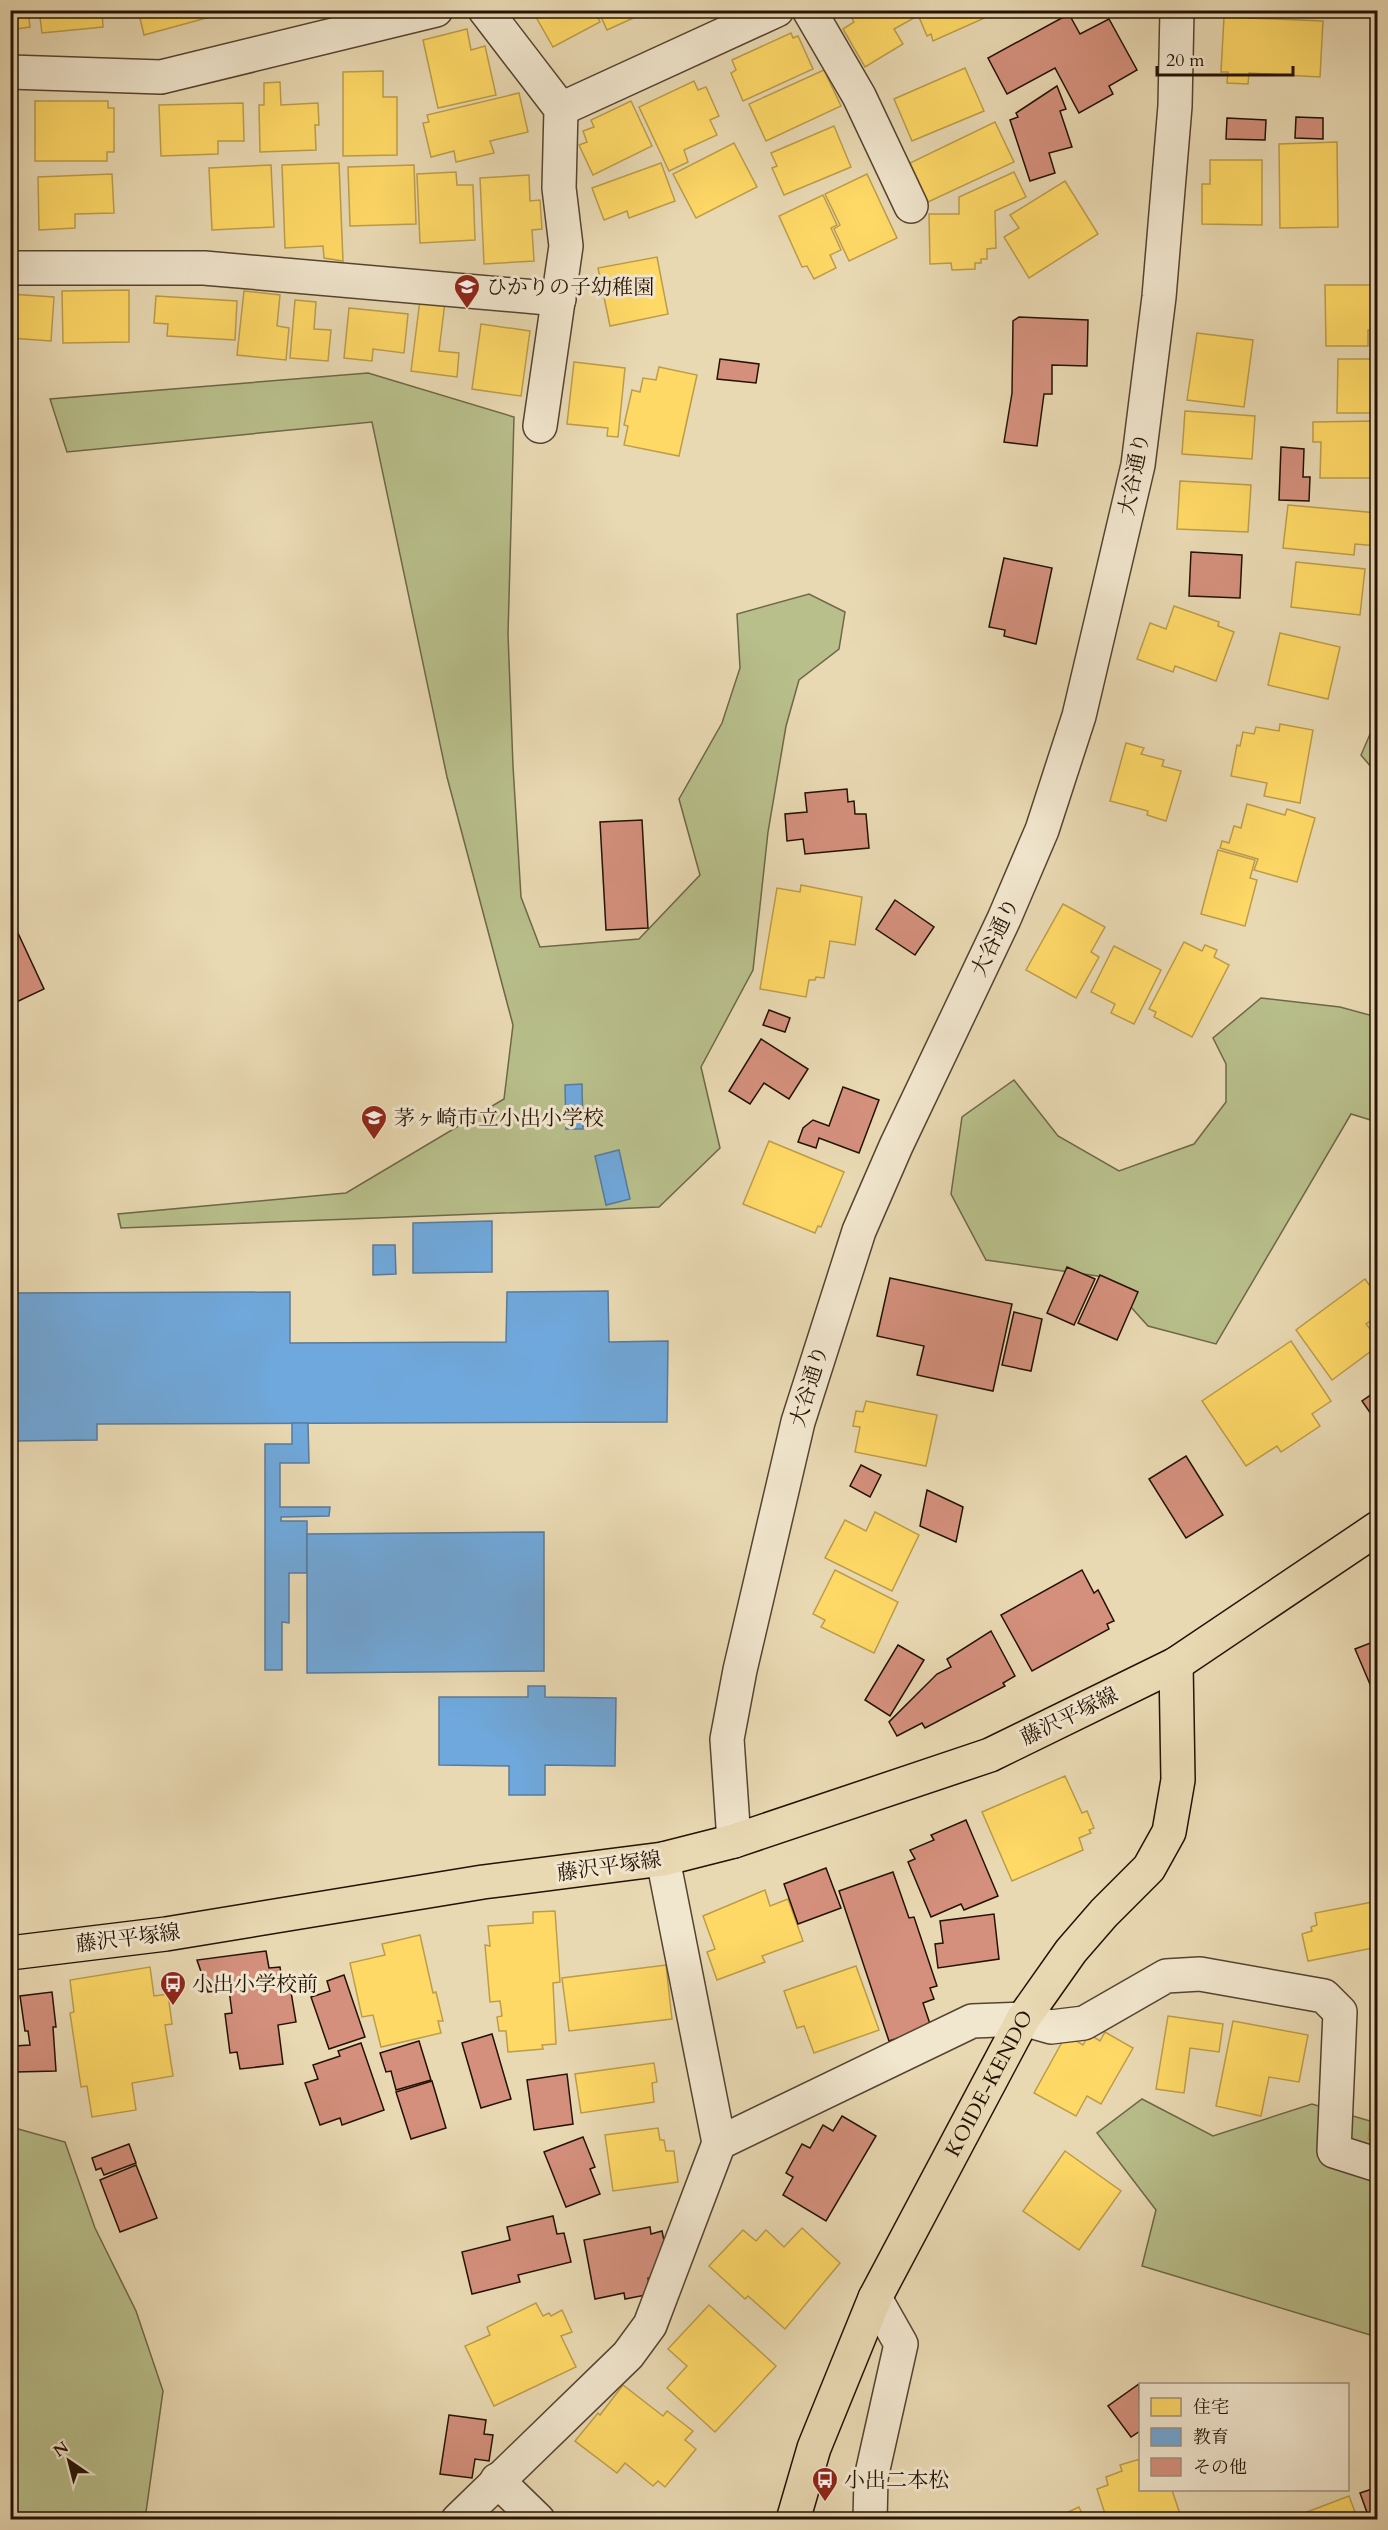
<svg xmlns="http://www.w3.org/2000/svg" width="1388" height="2530" viewBox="0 0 1388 2530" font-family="Cardo,'Noto Serif JP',serif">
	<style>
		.green { fill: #b8bf8b; stroke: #6e6848; stroke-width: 1.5 }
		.homes { fill: #ffd966; stroke: #bd9d49; stroke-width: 1.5 }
		.schools { fill: #6fa8dc; stroke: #587b9c; stroke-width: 1.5 }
		.building { fill: #d4907d; stroke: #241205; stroke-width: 1.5 }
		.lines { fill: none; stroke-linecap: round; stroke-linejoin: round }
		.minor-casing { stroke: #554430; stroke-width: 36 }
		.major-casing { stroke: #241205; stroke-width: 36 }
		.minor { stroke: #f1e6ce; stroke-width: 33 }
		.major { stroke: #e9d9b3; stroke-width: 33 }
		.labels { text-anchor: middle; stroke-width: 6; stroke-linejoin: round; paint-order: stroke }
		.poi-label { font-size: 21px; fill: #241205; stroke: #f1e6ce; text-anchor: start }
		.street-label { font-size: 21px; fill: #241205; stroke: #f1e6ce }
	</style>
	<rect width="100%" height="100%" fill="#e9d9b3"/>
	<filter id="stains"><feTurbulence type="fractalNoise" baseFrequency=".00333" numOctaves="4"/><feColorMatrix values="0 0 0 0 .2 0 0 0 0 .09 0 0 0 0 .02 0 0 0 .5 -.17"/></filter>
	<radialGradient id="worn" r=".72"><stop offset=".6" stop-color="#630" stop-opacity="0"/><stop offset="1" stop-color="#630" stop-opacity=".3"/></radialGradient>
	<g class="green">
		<path d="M368,373l146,44 -6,217 5,132 8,131 19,50 99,-8 61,-64 -21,-76 43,-76 18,-55 -3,-54 72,-20 36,18 -6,37 -40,31 -13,46 -18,106 -15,138 -52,97 19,81 -61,59 -538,21 -3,-14 228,-21 158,-94 9,-74 -66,-248 -75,-355 -305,30 -17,-53z"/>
		<path d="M1377,718v56l-16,-19z"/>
		<path d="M1261,998l79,9 37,10v105l-26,-8 -135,230 -68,-18 -44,-49 -118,-17 -35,-66 11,-77 52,-37 44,56 61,35 75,-27 32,-42v-38l-13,-26z"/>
		<path d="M1142,2099l71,37 99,-32 65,19v214l-235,-71 14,-56 -59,-77z"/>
		<path d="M11,2127l54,15 30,86 41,83 27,80 -18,128h-134z"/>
	</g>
	<g class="homes">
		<path d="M10,10h18l2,17 -20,3z"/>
		<path d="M39,10h63l1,17 -61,6z"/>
		<path d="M138,10h70l2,7 -66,18z"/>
		<path d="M532,10h62l6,12 -47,25z"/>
		<path d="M598,10h53l-44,20z"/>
		<path d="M910,10l4,8 -20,11 9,15 -38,23 -22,-38 11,-7 -6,-11z"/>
		<path d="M916,10h70l3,6 -56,25 -2,-7 -4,2z"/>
		<path d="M1224,17l99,4 -3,56 -71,-4 -1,11 -21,-1 1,-11h-7z"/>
		<path d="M467,29l4,21 14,-4 11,49 -58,13 -15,-68z"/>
		<path d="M791,33l2,5 5,-2 15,33 -70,32 -12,-28 5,-3 -4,-10z"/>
		<path d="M965,68l19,43 -72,30 -18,-42z"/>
		<path d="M824,70l17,36 -75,35 -17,-37z"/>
		<path d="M383,71v26h14v58l-54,1v-84z"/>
		<path d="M694,81l4,9 8,-3 13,29 -9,4 7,15 -33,15 4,12 -19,9 -30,-64z"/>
		<path d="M280,82l1,23 37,-2 1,22h-4l1,25 -56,2 -1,-47h5v-22z"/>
		<path d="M519,93l9,39 -38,9 4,12 -38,9 -2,-11 -23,6 -8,-34 6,-1 -2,-7z"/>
		<path d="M35,101h73v7h6v44h-7v9h-72z"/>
		<path d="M631,101l21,45 -59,29 -14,-30 8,-3 -4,-11 11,-4 -3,-7z"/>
		<path d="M243,103l1,38h-26v13l-57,2 -2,-51z"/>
		<path d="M995,122l19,40 -86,40 -18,-39z"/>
		<path d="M834,126l17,41 -67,28 -12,-27 5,-2 -6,-13z"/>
		<path d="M1337,142l1,85 -58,1 -1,-84z"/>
		<path d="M734,143l23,44 -61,31 -23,-44z"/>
		<path d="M1210,160h52v65l-60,-1v-40h8z"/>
		<path d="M339,163l4,98 -19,-3 -1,-12 -38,2 -3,-83z"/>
		<path d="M661,163l14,38 -46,17 -2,-7 -23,9 -12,-32z"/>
		<path d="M271,165l3,62 -62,3 -3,-62z"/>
		<path d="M414,165l2,59 -66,2 -2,-59z"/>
		<path d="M456,172l1,13h16l2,55 -55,3 -3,-69z"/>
		<path d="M1014,172l12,25 -31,14 1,37 -9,1v10h-6v4h-6v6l-23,1 -1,-7 -21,1 -1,-50h30v-17z"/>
		<path d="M14,173l4,36 -8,1v-36z"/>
		<path d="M112,174l2,39 -39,1v14l-36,2 -1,-53z"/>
		<path d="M867,174l30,64 -48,23 -15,-32 6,-4 -15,-31z"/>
		<path d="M529,175l1,26 10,-1 2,29 -10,1 2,31 -50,3 -4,-86z"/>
		<path d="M1065,181l33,53 -69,44 -25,-41 15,-9 -9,-13z"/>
		<path d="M823,195l14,30 -6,3 10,22 -11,5 6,13 -22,11 -7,-13 -5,1 -23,-51z"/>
		<path d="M657,257l11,57 -58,12 -12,-58z"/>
		<path d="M1325,285h47l1,6 5,-1v40h-10v16h-42z"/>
		<path d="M129,290v52l-66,1 -1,-52z"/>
		<path d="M244,291l36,4 -3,31 12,2 -3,32 -49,-5z"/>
		<path d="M10,294l44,3 -3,44 -41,-3z"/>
		<path d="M156,296l81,5 -2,39 -68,-4 1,-12 -14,-1z"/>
		<path d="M295,300l21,2 -2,27 17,1 -3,31 -38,-3z"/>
		<path d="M420,300l25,2 -6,49 20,2 -2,24 -46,-6z"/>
		<path d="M349,308l59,6 -4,39 -31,-4 -1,12 -28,-3z"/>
		<path d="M481,324l49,7 -9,65 -49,-7z"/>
		<path d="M1197,333l56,7 -9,67 -57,-7z"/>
		<path d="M1338,359h40l-2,54h-39z"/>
		<path d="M574,362l51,6 -7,69 -11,-1 1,-8 -41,-4z"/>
		<path d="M659,367l38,8 -18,81 -55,-11 4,-19 -4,-1 8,-35 8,2 3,-14 13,2z"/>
		<path d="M1185,411l70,5 -3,43 -70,-5z"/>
		<path d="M1378,421v57h-58l1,-36h-8v-20z"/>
		<path d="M1180,481l71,4 -3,47 -71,-3z"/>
		<path d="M1288,505l90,8v33l-23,-2 -1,11 -71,-7z"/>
		<path d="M1296,562l69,7 -5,46 -69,-8z"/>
		<path d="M1174,606l45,16 -1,4 16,6 -18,49 -41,-15 -2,6 -36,-13 13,-36 16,6z"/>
		<path d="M1280,633l60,14 -12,52 -60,-14z"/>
		<path d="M1280,724l33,6 -13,73 -36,-7 3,-13 -36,-7 6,-31 3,1 3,-14 11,2 2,-7 23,4z"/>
		<path d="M1126,743l18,5 -3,6 23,6 -2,6 19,5 -15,50 -19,-6 1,-4 -38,-10z"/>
		<path d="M1247,804l38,11 2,-6 28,9 -18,64 -43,-12 4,-11 -38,-11 2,-7 7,2 5,-17 7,2z"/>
		<path d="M1218,850l37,10 -5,18 7,2 -12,46 -44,-12z"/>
		<path d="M801,885l61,12 -7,48 -25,-4 -6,37 -8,-1 -1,3h-6l-3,17 -46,-8 17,-101 23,4z"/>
		<path d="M1063,904l42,23 -14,25 8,5 -23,41 -50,-28z"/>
		<path d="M1184,942l18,9 3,-6 12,5 -3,7 15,8 -37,72 -38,-20 2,-5 -7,-3z"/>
		<path d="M1114,946l47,24 -27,54 -23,-11 4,-9 -24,-12z"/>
		<path d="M769,1141l75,31 -23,55 -3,-1 -3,7 -72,-29z"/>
		<path d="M1365,1279l13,18v19l-12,8 12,15v7l-46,34 -36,-50z"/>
		<path d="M1291,1341l40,60 -19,13 8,12 -39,26 -4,-6 -31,20 -44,-65z"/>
		<path d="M866,1401l71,14 -11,51 -71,-14 5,-25 -7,-1 3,-15 7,1z"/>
		<path d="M875,1512l44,23 -27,56 -67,-33 20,-38 21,11z"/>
		<path d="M835,1570l63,32 -24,51 -53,-26 4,-7 -12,-6z"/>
		<path d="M1065,1776l17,37 5,-2 7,17 -5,2 2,3 -12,5 4,12 -71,31 -30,-69z"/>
		<path d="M765,1890l5,16 18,-7 15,42 -41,15 3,6 -48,18 -10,-28 8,-3 -12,-33z"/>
		<path d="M1378,1901v46l-70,14 -6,-27 10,-3 -1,-4 6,-2 -2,-12z"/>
		<path d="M555,1911l5,71 -7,1 3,61 -14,1 1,4 -35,3 -2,-21h-7l-2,-14 5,-1 -2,-15 -10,1 -5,-57 5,1 -2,-20 45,-3v-11z"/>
		<path d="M420,1935l13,58 3,-1 7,29h-5l3,12 -60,14 -8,-32 -11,2 -12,-54 35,-8 -3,-11z"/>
		<path d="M666,1965l6,54 -103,12 -7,-53z"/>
		<path d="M856,1966l23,64 -65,23 -10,-27 -7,2 -13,-37z"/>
		<path d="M150,1967l4,29 14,-2 4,30 -7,1 8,51 -41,7 4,27 -44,7 -5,-31 -6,1 -11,-74 4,-1 -4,-32z"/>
		<path d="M1168,2016l55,8 -4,28 -29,-4 -6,45 -28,-4z"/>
		<path d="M1233,2021l75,14 -9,47 -30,-5 -8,39 -45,-10z"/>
		<path d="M1105,2032l28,16 -32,56 -14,-8 -11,20 -42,-23 32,-58 17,10 6,-11 11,7z"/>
		<path d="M654,2063l3,19 -5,1 2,19 -73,11 -6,-39z"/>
		<path d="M1378,2075v65l-10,-1z"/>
		<path d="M658,2128l2,12h4l2,11h8l4,31 -65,9 -8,-56z"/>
		<path d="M1065,2151l56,40 -42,59 -56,-39z"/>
		<path d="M802,2228l38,35 -55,66 -37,-33 -3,3 -36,-33 34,-36 13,11 10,-11 18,17z"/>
		<path d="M536,2303l7,13 6,-3 2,3 11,-6 10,22 -11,4 15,31 -82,39 -29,-60 25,-11 -3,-8z"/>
		<path d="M709,2305l67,61 -61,66 -48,-44 20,-22 -19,-17z"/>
		<path d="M623,2385l40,31 4,-5 26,20 -8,9 11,9 -31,38 -7,-6 -5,5 -28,-23 -8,10 -42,-32 23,-28 2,2z"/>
		<path d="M1140,2459v31h32l10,30h-75l-10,-31 11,-4 -2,-8 16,-6 -2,-6z"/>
		<path d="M1349,2496l9,24h-72z"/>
		<path d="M1079,2507l6,13h-29l-1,-2z"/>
	</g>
	<g class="schools">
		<path d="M582,1084l1,45h-17l-1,-44z"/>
		<path d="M619,1150l11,49 -24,6 -11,-49z"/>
		<path d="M492,1221v51l-79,1v-50z"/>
		<path d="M373,1245h22l1,29 -23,1z"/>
		<path d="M608,1291l1,51 59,-1 -1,81 -570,2v16l-87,1v-148l280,-1v51l216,-1 1,-50z"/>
		<path d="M292,1423h16l1,40h-29v44h50l-1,9 -48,1v4h26v52h-18v50l-7,-1v48h-17v-226h27z"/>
		<path d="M544,1532v139l-237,2v-139z"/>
		<path d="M528,1686h17v11l71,1 -1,68 -70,-1v30h-36v-29l-70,-1v-68h89z"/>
	</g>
	<g class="building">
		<path d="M1069,14l11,20 29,-15 28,51 -28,16 4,8 -34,19 -24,-45 -48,26 -19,-36z"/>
		<path d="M1057,86l9,23 -6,2 12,36 -23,6 6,20 -25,8 -20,-61 8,-3 -2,-4z"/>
		<path d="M1296,117l27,1v21l-28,-1z"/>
		<path d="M1227,118l39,2 -1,20 -39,-1z"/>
		<path d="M1019,317l69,3 -1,46 -35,-1v29h-8l-7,52 -33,-4 8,-49 1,-72z"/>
		<path d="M720,359l39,5 -3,19 -39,-4z"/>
		<path d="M1281,447l23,2 -1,28h7l-1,24 -30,-1z"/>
		<path d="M1191,552l51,3 -2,43 -51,-2z"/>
		<path d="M1004,558l48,10 -16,76 -32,-8 1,-6 -16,-3z"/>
		<path d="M847,789l1,13 6,-1 1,13h11l3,34 -64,6 -2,-15 -16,2 -2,-27 22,-2 -2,-19z"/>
		<path d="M642,820l6,108 -42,2 -6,-108z"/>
		<path d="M895,900l39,27 -19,28 -39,-26z"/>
		<path d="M17,931l27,58 -34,16v-71z"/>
		<path d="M769,1010l21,8 -5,14 -22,-7z"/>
		<path d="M761,1039l47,30 -19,30 -25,-16 -14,21 -21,-13z"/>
		<path d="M843,1087l36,13 -20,53 -40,-15 -3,10 -18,-6 5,-14 10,-8 16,6z"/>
		<path d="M1067,1267l28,12 -21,46 -27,-12z"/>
		<path d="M1100,1275l38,17 -21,48 -39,-17z"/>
		<path d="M890,1278l122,26 -19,87 -76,-16 7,-29 -47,-10z"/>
		<path d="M1014,1312l28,7 -11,52 -29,-6z"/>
		<path d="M1378,1390v34l-16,-23z"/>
		<path d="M1186,1456l37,59 -37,23 -37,-59z"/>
		<path d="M861,1465l20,10 -11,22 -20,-11z"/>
		<path d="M927,1490l36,17 -7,35 -36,-16z"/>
		<path d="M1082,1570l12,23 4,-3 16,31 -7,3 2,5 -77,42 -31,-56z"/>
		<path d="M991,1631l24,45 -12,7 2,3 -80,42 -3,-5 -25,13 -8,-14 48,-48 14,-7 -4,-8z"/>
		<path d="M1378,1640v63l-23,-54z"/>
		<path d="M898,1645l26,15 -34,56 -25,-16z"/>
		<path d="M966,1820l32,76 -34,14 -3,-6 -30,13 -23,-55 7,-3 -5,-9 24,-10 -3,-5z"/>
		<path d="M826,1868l15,40 -43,16 -14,-40z"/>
		<path d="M893,1872l16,46 5,-1 23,69 -7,2 4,11 -11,4 8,24 -42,14 -50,-150z"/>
		<path d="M994,1914l5,45 -61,9 -3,-24 8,-1 -3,-22z"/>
		<path d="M266,1951l3,17 11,-1 3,20 7,-1 6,36 -18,3 5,39 -43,5 -3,-17 -7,1 -5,-39 7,-1 -3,-23 -21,2 -11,-32z"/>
		<path d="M344,1975l21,62 -36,12 -18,-52 19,-6 -3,-10z"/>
		<path d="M52,1992l4,35h-3l3,44 -40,1 -1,-26 15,-1 -2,-14h-3l-5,-35z"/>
		<path d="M492,2034l19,65 -30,9 -19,-65z"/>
		<path d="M419,2041l12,39 -35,10 -5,-19 -5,1 -6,-19z"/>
		<path d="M361,2043l23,67 -42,15 -2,-7 -20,7 -15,-42 13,-4 -5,-14 27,-9 -2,-5z"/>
		<path d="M567,2074l6,50 -39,6 -7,-50z"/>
		<path d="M432,2081l14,47 -35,11 -15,-47z"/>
		<path d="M842,2116l34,20 -50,85 -43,-26 10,-18 -7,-4 16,-29 8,4 13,-23 10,6z"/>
		<path d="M583,2137l12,30 -5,2 10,25 -34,13 -22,-55z"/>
		<path d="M129,2144l7,19 -32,12 -3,-7 -5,2 -4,-12z"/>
		<path d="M136,2165l21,53 -37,14 -20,-52z"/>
		<path d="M553,2216l4,18 7,-1 7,29 -53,13 2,7 -48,12 -10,-42 48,-12 -3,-13z"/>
		<path d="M650,2227l1,7 11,-3 3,14 -5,31 -12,2 3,16 -26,5 -1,-6 -29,6 -11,-59z"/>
		<path d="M1139,2384l1,47 -9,6 -23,-31z"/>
		<path d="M449,2415l37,5 -2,14 9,1 -4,26 -14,-2 -3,19 -32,-4z"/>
		<path d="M1378,2487v28l-9,3 -9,-25z"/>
	</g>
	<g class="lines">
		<defs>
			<g id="minor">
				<path d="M485,10l76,99 -2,79 7,58 -26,180"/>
				<path d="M809,10l50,86 52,110"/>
				<path d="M10,72l151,5 275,-67"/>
				<path d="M561,109l216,-99"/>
				<path d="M10,268h194l355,31"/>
				<path d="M734,1841l-7,-102 13,-69 58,-248 61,-191 37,-85 108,-227 38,-89 37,-114 59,-251 21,-168 16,-191 2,-96"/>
				<path d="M719,2143l253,-122 51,-2 28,8 33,-4 82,-47 34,-2 124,22 16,16 -6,139 44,14"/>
				<path d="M497,2480l41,40"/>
				<path d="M458,2520l170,-165 22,-30 69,-182 -56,-284"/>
				<path d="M870,2520l1,-42 30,-134 -26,-46"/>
			</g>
			<g id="major">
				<path d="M10,1953l156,-19 317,-52 180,-23 71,-18 256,-86 186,-91 202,-136"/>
				<path id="s1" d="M793,2520l21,-72 61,-150 148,-279 48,-68 33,-38 45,-45 20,-36 9,-52 -2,-116"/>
			</g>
		</defs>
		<use href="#minor" class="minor-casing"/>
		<use href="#major" class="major-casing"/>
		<use href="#minor" class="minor"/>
		<use href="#major" class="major"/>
	</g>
	<defs>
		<symbol id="school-pin" viewBox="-11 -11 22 30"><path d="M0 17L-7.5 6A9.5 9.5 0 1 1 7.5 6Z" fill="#8f2418" stroke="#f1e6ce"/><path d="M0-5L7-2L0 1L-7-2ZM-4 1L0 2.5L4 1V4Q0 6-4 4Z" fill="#fff"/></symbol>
		<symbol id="bus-pin" viewBox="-11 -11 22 30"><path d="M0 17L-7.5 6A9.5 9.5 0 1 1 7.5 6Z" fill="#8f2418" stroke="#f1e6ce"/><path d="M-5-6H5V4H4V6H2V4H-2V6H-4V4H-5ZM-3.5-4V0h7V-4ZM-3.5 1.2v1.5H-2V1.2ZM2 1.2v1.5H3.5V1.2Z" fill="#fff"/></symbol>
	</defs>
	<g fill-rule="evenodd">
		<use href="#school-pin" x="452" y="272" width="30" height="40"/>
		<use href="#school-pin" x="359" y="1103" width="30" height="40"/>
		<use href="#bus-pin" x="158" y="1969" width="30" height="40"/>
		<use href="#bus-pin" x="810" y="2465" width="30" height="40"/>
	</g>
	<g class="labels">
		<g class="poi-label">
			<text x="486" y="294">ひかりの子幼稚園</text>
			<text x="394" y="1125">茅ヶ崎市立小出小学校</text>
			<text x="192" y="1991">小出小学校前</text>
			<text x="844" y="2487">小出二本松</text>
		</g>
		<g class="street-label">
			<text transform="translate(1134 474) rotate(-79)" y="7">大谷通り</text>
			<text transform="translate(995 937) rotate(-65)" y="7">大谷通り</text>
			<text transform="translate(809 1386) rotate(-73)" y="7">大谷通り</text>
			<text transform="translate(1069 1716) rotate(-26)" y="7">藤沢平塚線</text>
			<text transform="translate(609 1866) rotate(-8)" y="7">藤沢平塚線</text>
			<text transform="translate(128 1938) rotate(-7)" y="7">藤沢平塚線</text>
			<text dy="7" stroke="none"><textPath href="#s1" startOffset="480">KOIDE-KENDO</textPath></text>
		</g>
	</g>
	<rect width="1388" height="2530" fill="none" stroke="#e9d9b3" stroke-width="36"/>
	<rect x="12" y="12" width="1364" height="2506" fill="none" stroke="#241205" stroke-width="3"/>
	<rect x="18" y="18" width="1352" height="2494" fill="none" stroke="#241205" stroke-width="1.5"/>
	<rect x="1139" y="2383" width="210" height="108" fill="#f1e6ce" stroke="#9f917e" stroke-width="1.5"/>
	<rect x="1151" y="2398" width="30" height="18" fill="#ffd966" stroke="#9f917e" stroke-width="1.5"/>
	<text x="1193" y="2413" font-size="18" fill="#241205">住宅</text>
	<rect x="1151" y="2428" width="30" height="18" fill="#6fa8dc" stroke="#9f917e" stroke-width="1.5"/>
	<text x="1193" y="2443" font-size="18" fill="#241205">教育</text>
	<rect x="1151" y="2458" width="30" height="18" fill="#d4907d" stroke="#9f917e" stroke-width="1.5"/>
	<text x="1193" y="2473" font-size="18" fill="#241205">その他</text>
	<g transform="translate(69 2461) rotate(325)" stroke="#f1e6ce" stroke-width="4.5" paint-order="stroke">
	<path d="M0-4.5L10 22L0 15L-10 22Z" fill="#241205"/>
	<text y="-9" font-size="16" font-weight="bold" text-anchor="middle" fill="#241205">N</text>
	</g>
	<path d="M1157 66v9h136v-9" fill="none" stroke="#241205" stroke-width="3"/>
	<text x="1166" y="66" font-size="18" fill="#241205" stroke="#f1e6ce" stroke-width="4.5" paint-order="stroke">20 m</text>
	<rect width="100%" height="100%" filter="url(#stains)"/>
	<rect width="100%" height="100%" fill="url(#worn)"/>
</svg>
